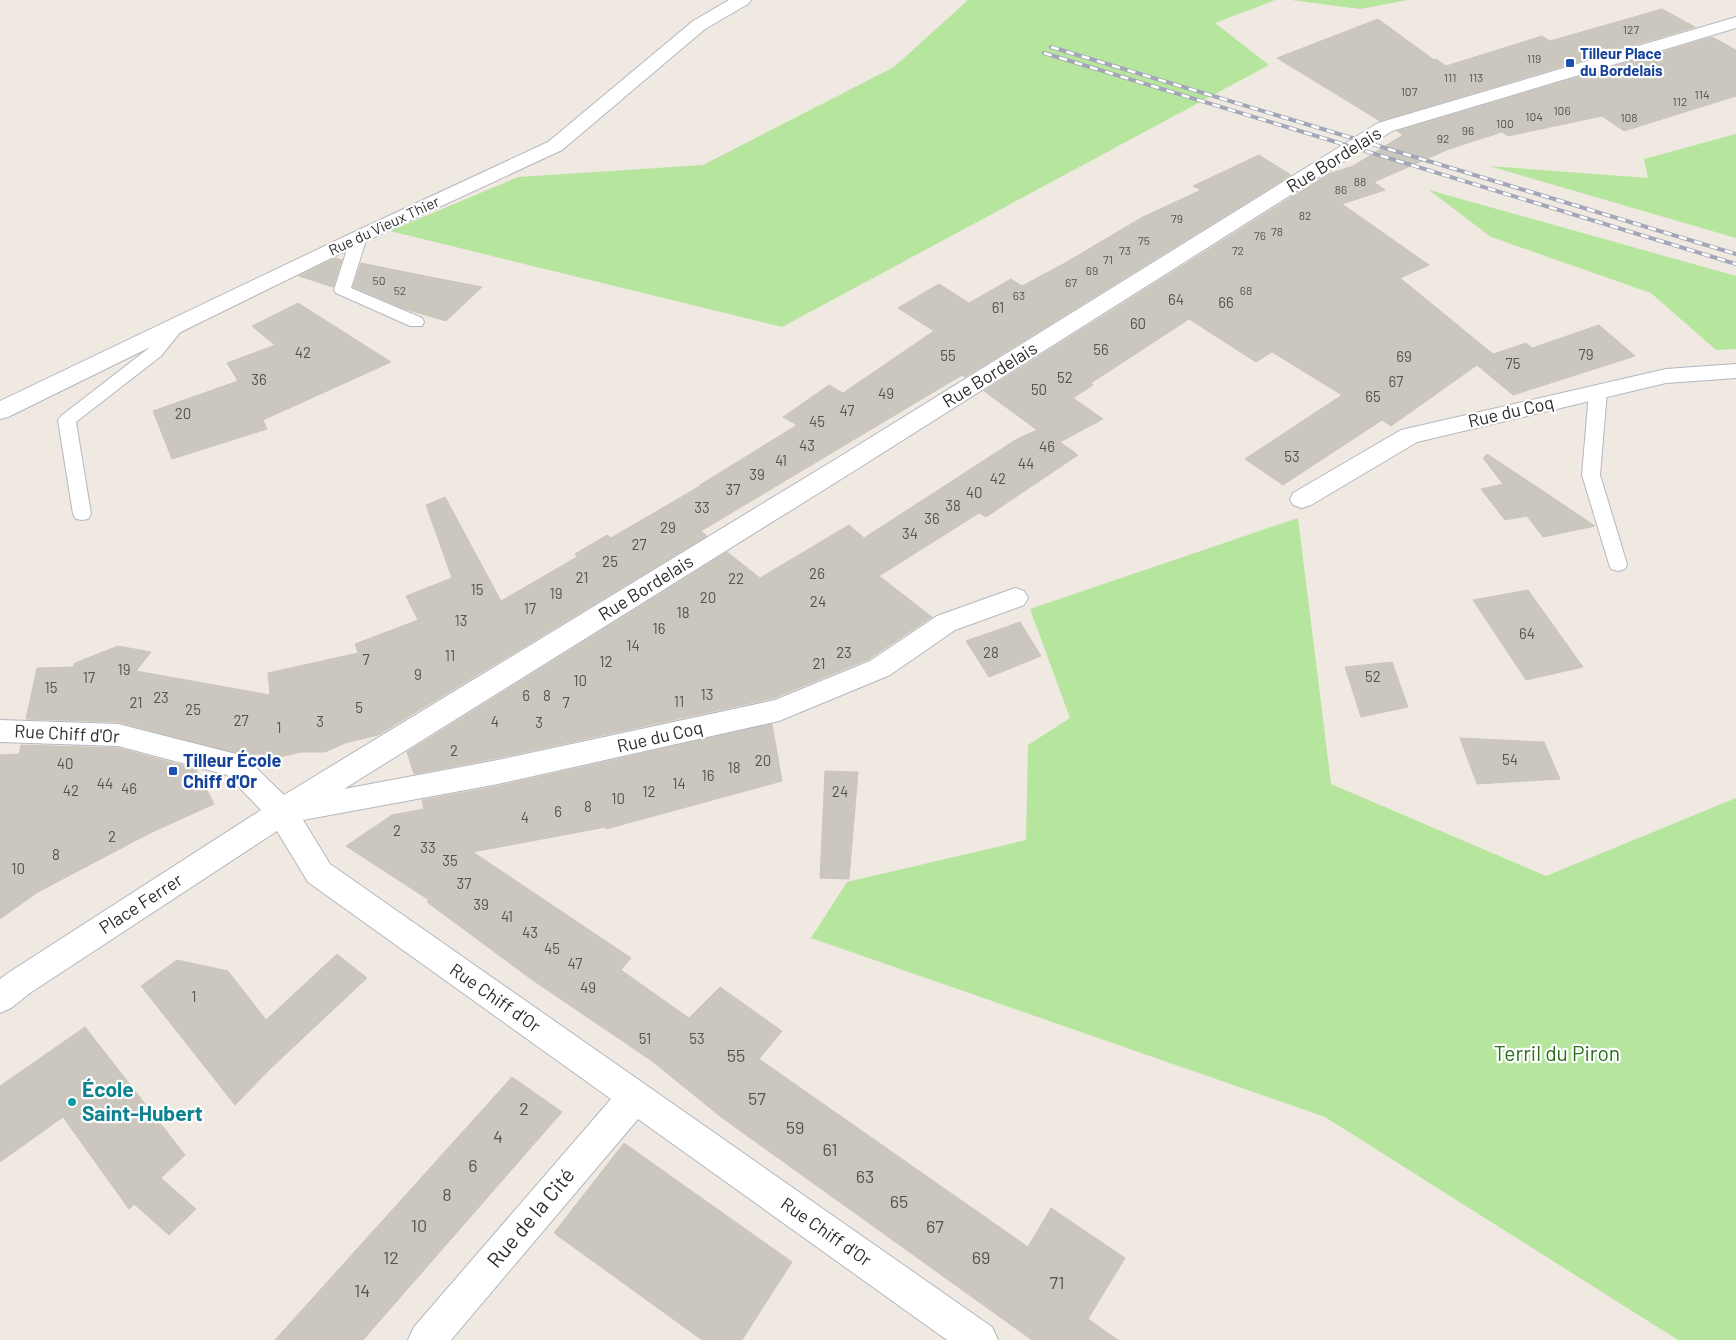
<svg xmlns="http://www.w3.org/2000/svg" width="1736" height="1340" viewBox="0 0 1736 1340" font-family="Barlow,sans-serif">
	<style>
		.green { fill: #b6e59e }
		.building { fill: #cbc7bf; stroke: #cbc5ba }
		.lines { fill: none; stroke-linecap: round; stroke-linejoin: round }
		.lane-casing { stroke: #b4b7c1; stroke-width: 2 }
		.street-casing { stroke: #b4b7c1; stroke-width: 2 }
		.lane { fill: #fff; fill-rule: evenodd }
		.street { fill: #fff; fill-rule: evenodd }
		.rail-casing { stroke: #a3a6b8; stroke-width: 4 }
		.rail { stroke: #fff; stroke-width: 2.5; stroke-dasharray: 8; stroke-linecap: butt }
		.transit-dot { fill: #1a4fb4; stroke: #fff; stroke-width: 2 }
		.culture-dot { fill: #0f9aa8; stroke: #fff; stroke-width: 2 }
		.labels { text-anchor: middle; stroke-width: 4.5; stroke-linejoin: round; paint-order: stroke }
		.far-number-label { font-size: 12px; fill: #555452 }
		.far-transit-label { font-size: 15px; font-weight: bold; fill: #164399; stroke: #fff; text-anchor: start }
		.far-street-label { font-size: 15px; fill: #2e2e2e; stroke: #fff }
		.number-label { font-size: 15px; fill: #555452 }
		.street-label { font-size: 18px; fill: #2e2e2e; stroke: #fff }
		.transit-label { font-size: 18px; font-weight: bold; fill: #164399; stroke: #fff; text-anchor: start }
		.near-number-label { font-size: 18px; fill: #555452 }
		.near-park-label { font-size: 21px; fill: #2c6e1b; stroke: #fff }
		.near-culture-label { font-size: 21px; font-weight: bold; fill: #0d838f; stroke: #fff; text-anchor: start }
		.near-street-label { font-size: 21px; fill: #2e2e2e; stroke: #fff }
	</style>
	<rect width="100%" height="100%" fill="#efe9e1"/>
	<g class="green">
		<path d="M968,0h307l-60,23 54,42 -487,262 -392,-96 128,-54 185,-12 191,-98z"/>
		<path d="M1291,0h117l-48,9z"/>
		<path d="M1736,134v104l-247,-72 159,12 -4,-19z"/>
		<path d="M1429,190l307,86v73l-20,1 -65,-57 -160,-56z"/>
		<path d="M1298,518l33,266 215,92 190,-78v542h-58l-353,-223 -514,-179 36,-56 179,-42 2,-95 42,-27 -40,-109z"/>
	</g>
	<g class="building">
		<path d="M1662,9l33,18 -315,94 -103,-63 101,-39 56,41 2,-1 10,7 96,-30 8,5z"/>
		<path d="M1712,37l24,13v46l-112,35 -22,-15 -94,20 -6,-4 -53,17 -75,33 11,8 -43,14 87,61 -29,13 93,76 33,-11 6,5 67,-23 36,31 -122,39 -36,-30 -86,61 -9,-6 -99,65 -38,-26 97,-64 -70,-43 -16,10 -67,-43 -98,64 2,2 -20,13 30,21 -43,23 18,13 -92,62 -7,-4 -100,63 53,41 -63,42 -95,39 -276,60 -84,16 -7,-22 320,-200 33,26 89,-53 15,13 153,-99 20,-9 -53,-39 344,-217 25,-8 50,-31 -6,-4z"/>
		<path d="M1259,155l32,20 -326,202 -3,-2 -261,156 6,5 -329,199 -33,8 -20,9h-24l-30,7 -11,-5 -17,1 -125,-33 -92,-3 11,-51 36,-1 2,-4 43,-17 33,6 -15,19 134,24 -2,-22 90,-20 -3,-9 63,-24 -12,-24 46,-18 -26,-73 19,-8 56,104 76,-44 -2,-3 32,-19 4,3 89,-52v-1l97,-60 -14,-8 46,-32 14,8 91,-62 -36,-23 41,-24 30,19 42,-24 11,7 43,-23 76,-45 60,-28 -8,-4z"/>
		<path d="M335,258l7,2 -9,27 -34,-11z"/>
		<path d="M361,263l54,11 67,13 -36,34 -41,-12 -52,-22z"/>
		<path d="M298,303l93,59 -128,58 4,9 -95,30 -19,-48 85,-30 -11,-18 48,-18 -23,-19z"/>
		<path d="M1487,454l56,37 52,35 -52,11 -16,-21 -22,4 -24,-31 22,-5 -20,-26z"/>
		<path d="M1528,590l55,77 -57,13 -53,-80z"/>
		<path d="M1020,622l21,34 -52,21 -23,-36z"/>
		<path d="M1392,662l16,45 -47,10 -16,-50z"/>
		<path d="M772,724l10,57 -176,48v-2l-133,25 158,106 -10,12 68,48 31,-31 62,44 -23,28 269,188 23,-39 74,50 -37,61 30,21h-86l-311,-223 -69,-56 -121,-82 -104,-77 2,-2 -83,-54 46,-31 32,-6 -2,-9 76,-14z"/>
		<path d="M1460,738l84,4 16,37 -83,5z"/>
		<path d="M21,745l97,3 78,21 18,35 -64,29 -112,59 -38,27v-164l19,-1z"/>
		<path d="M825,771l33,1 -9,107 -29,-1z"/>
		<path d="M337,954l30,24 -96,90 -36,37 -94,-119 36,-26 51,11 38,49z"/>
		<path d="M85,1027l100,128 -24,23 35,31 -27,26 -35,-31 -5,5 -66,-92 -63,45v-76z"/>
		<path d="M512,1077l50,35 -199,228h-88z"/>
		<path d="M624,1143l168,119 -50,78h-40l-148,-107z"/>
	</g>
	<g class="lines">
		<defs>
			<g id="lane">
				<path d="M359,232l5,2 3,3 -16,51 71,30 2,4 -2,4h-12l-74,-33 -2,-3 17,-53 3,-3z"/>
				<path d="M178,320l6,1 2,4 -25,31 -85,66 15,92 -3,5 -6,1 -6,-1 -3,-5 -15,-94 3,-4 88,-68 23,-27z"/>
				<path d="M1598,386l6,2 3,4 -7,83 27,89 -2,5 -7,2 -7,-2 -2,-5 -27,-89 7,-83 3,-4z"/>
			</g>
			<g id="street">
				<path d="M729,0h22l-3,4 -43,25 -143,121 -196,91 -358,176 -8,2v-18l352,-168 196,-91 145,-121z"/>
				<path d="M1736,17v11l-344,103 -538,340 -510,318 154,-29 277,-60 95,-39 67,-45 78,-28 9,3 4,7 -4,7 -69,25 -65,45 -111,46 -281,63 -195,36 27,44 662,463 6,13h-51l-309,-221 -187,221h-43l6,-13 197,-228 -303,-217 -31,-51 -247,162 -19,15 -11,5v-34l8,-6 253,-163 -34,-35 -109,-29 -118,-4v-22l118,4 118,30 10,4 38,37 552,-336 542,-336z"/>
				<path d="M1736,364v14l-70,5 -249,59 -106,63 -9,3 -9,-3 -3,-6 3,-6 108,-63 265,-61z"/>
			</g>
		</defs>
		<use href="#lane" class="lane-casing"/>
		<use href="#street" class="street-casing"/>
		<use href="#lane" class="lane"/>
		<use href="#street" class="street"/>
		<defs>
			<g id="rail">
				<path d="M1051,47l685,207"/>
				<path d="M1044,53l692,211"/>
			</g>
		</defs>
		<use href="#rail" class="rail-casing"/>
		<use href="#rail" class="rail"/>
	</g>
	<g class="transit-dot">
		<rect x="1565" y="58" width="10" height="10" rx="2.5"/>
		<rect x="168" y="766" width="10" height="10" rx="2.5"/>
	</g>
	<circle class="culture-dot" cx="72" cy="1102" r="5"/>
	<g class="labels">
		<g class="far-number-label">
			<text x="1631" y="34">127</text>
			<text x="1534" y="63">119</text>
			<text x="1450" y="82">111</text>
			<text x="1476" y="82">113</text>
			<text x="1409" y="96">107</text>
			<text x="1702" y="99">114</text>
			<text x="1680" y="106">112</text>
			<text x="1562" y="115">106</text>
			<text x="1534" y="121">104</text>
			<text x="1629" y="122">108</text>
			<text x="1505" y="128">100</text>
			<text x="1468" y="135">96</text>
			<text x="1443" y="143">92</text>
			<text x="1360" y="186">88</text>
			<text x="1341" y="194">86</text>
			<text x="1305" y="220">82</text>
			<text x="1177" y="223">79</text>
			<text x="1277" y="236">78</text>
			<text x="1260" y="240">76</text>
			<text x="1144" y="245">75</text>
			<text x="1125" y="255">73</text>
			<text x="1238" y="255">72</text>
			<text x="1108" y="264">71</text>
			<text x="1092" y="275">69</text>
			<text x="379" y="285">50</text>
			<text x="1071" y="287">67</text>
			<text x="400" y="295">52</text>
			<text x="1246" y="295">68</text>
			<text x="1019" y="300">63</text>
		</g>
		<g class="far-transit-label">
			<text x="1580" y="59">Tilleur Place<tspan x="1580" dy="17">du Bordelais</tspan></text>
		</g>
		<g class="far-street-label">
			<text transform="translate(384 226) rotate(-25)" y="5">Rue du Vieux Thier</text>
		</g>
		<g class="number-label">
			<text x="1176" y="305">64</text>
			<text x="1226" y="308">66</text>
			<text x="998" y="313">61</text>
			<text x="1138" y="329">60</text>
			<text x="1101" y="355">56</text>
			<text x="303" y="358">42</text>
			<text x="1586" y="360">79</text>
			<text x="948" y="361">55</text>
			<text x="1404" y="362">69</text>
			<text x="1513" y="369">75</text>
			<text x="1065" y="383">52</text>
			<text x="259" y="385">36</text>
			<text x="1396" y="387">67</text>
			<text x="1039" y="395">50</text>
			<text x="886" y="399">49</text>
			<text x="1373" y="402">65</text>
			<text x="847" y="416">47</text>
			<text x="183" y="419">20</text>
			<text x="817" y="427">45</text>
			<text x="807" y="451">43</text>
			<text x="1047" y="452">46</text>
			<text x="1292" y="462">53</text>
			<text x="781" y="466">41</text>
			<text x="1026" y="469">44</text>
			<text x="757" y="480">39</text>
			<text x="998" y="484">42</text>
			<text x="733" y="495">37</text>
			<text x="974" y="498">40</text>
			<text x="953" y="511">38</text>
			<text x="702" y="513">33</text>
			<text x="932" y="524">36</text>
			<text x="668" y="533">29</text>
			<text x="910" y="539">34</text>
			<text x="639" y="550">27</text>
			<text x="610" y="567">25</text>
			<text x="817" y="579">26</text>
			<text x="582" y="583">21</text>
			<text x="736" y="584">22</text>
			<text x="477" y="595">15</text>
			<text x="556" y="599">19</text>
			<text x="708" y="603">20</text>
			<text x="818" y="607">24</text>
			<text x="530" y="614">17</text>
			<text x="683" y="618">18</text>
			<text x="461" y="626">13</text>
			<text x="659" y="634">16</text>
			<text x="1527" y="639">64</text>
			<text x="633" y="651">14</text>
			<text x="844" y="658">23</text>
			<text x="991" y="658">28</text>
			<text x="450" y="661">11</text>
			<text x="366" y="665">7</text>
			<text x="606" y="667">12</text>
			<text x="819" y="669">21</text>
			<text x="124" y="675">19</text>
			<text x="418" y="680">9</text>
			<text x="1373" y="682">52</text>
			<text x="89" y="683">17</text>
			<text x="580" y="686">10</text>
			<text x="51" y="693">15</text>
			<text x="707" y="700">13</text>
			<text x="526" y="701">6</text>
			<text x="547" y="701">8</text>
			<text x="161" y="703">23</text>
			<text x="679" y="707">11</text>
			<text x="136" y="708">21</text>
			<text x="566" y="708">7</text>
			<text x="359" y="713">5</text>
			<text x="193" y="715">25</text>
			<text x="241" y="726">27</text>
			<text x="320" y="727">3</text>
			<text x="495" y="727">4</text>
			<text x="539" y="728">3</text>
			<text x="279" y="733">1</text>
			<text x="454" y="756">2</text>
			<text x="1510" y="765">54</text>
			<text x="763" y="766">20</text>
			<text x="65" y="769">40</text>
			<text x="734" y="773">18</text>
			<text x="708" y="781">16</text>
			<text x="105" y="789">44</text>
			<text x="679" y="789">14</text>
			<text x="129" y="794">46</text>
			<text x="71" y="796">42</text>
			<text x="649" y="797">12</text>
			<text x="840" y="797">24</text>
			<text x="618" y="804">10</text>
			<text x="588" y="812">8</text>
			<text x="558" y="817">6</text>
			<text x="525" y="823">4</text>
			<text x="397" y="836">2</text>
			<text x="112" y="842">2</text>
			<text x="428" y="853">33</text>
			<text x="56" y="860">8</text>
			<text x="450" y="866">35</text>
			<text x="18" y="874">10</text>
			<text x="464" y="889">37</text>
			<text x="481" y="910">39</text>
			<text x="507" y="922">41</text>
			<text x="530" y="938">43</text>
			<text x="552" y="954">45</text>
			<text x="575" y="969">47</text>
			<text x="588" y="993">49</text>
			<text x="194" y="1002">1</text>
			<text x="645" y="1044">51</text>
			<text x="697" y="1044">53</text>
		</g>
		<g class="street-label">
			<text transform="translate(1334 160) rotate(-32)" y="6">Rue Bordelais</text>
			<text transform="translate(990 375) rotate(-32)" y="6">Rue Bordelais</text>
			<text transform="translate(1511 412) rotate(-13)" y="6">Rue du Coq</text>
			<text transform="translate(646 588) rotate(-32)" y="6">Rue Bordelais</text>
			<text transform="translate(67 734) rotate(3)" y="6">Rue Chiff d'Or</text>
			<text transform="translate(660 737) rotate(-13)" y="6">Rue du Coq</text>
			<text transform="translate(141 904) rotate(-33)" y="6">Place Ferrer</text>
			<text transform="translate(495 998) rotate(35)" y="6">Rue Chiff d'Or</text>
			<text transform="translate(826 1232) rotate(35)" y="6">Rue Chiff d'Or</text>
		</g>
		<g class="transit-label">
			<text x="183" y="767">Tilleur École<tspan x="183" dy="21">Chiff d'Or</tspan></text>
		</g>
		<g class="near-number-label">
			<text x="736" y="1062">55</text>
			<text x="757" y="1105">57</text>
			<text x="524" y="1115">2</text>
			<text x="795" y="1134">59</text>
			<text x="498" y="1143">4</text>
			<text x="830" y="1156">61</text>
			<text x="473" y="1172">6</text>
			<text x="865" y="1183">63</text>
			<text x="447" y="1201">8</text>
			<text x="899" y="1208">65</text>
			<text x="419" y="1232">10</text>
			<text x="935" y="1233">67</text>
			<text x="391" y="1264">12</text>
			<text x="981" y="1264">69</text>
			<text x="1057" y="1289">71</text>
			<text x="362" y="1297">14</text>
		</g>
		<g class="near-park-label">
			<text x="1557" y="1061">Terril du Piron</text>
		</g>
		<g class="near-culture-label">
			<text x="82" y="1097">École<tspan x="82" dy="24">Saint-Hubert</tspan></text>
		</g>
		<g class="near-street-label">
			<text transform="translate(531 1218) rotate(-50)" y="7">Rue de la Cité</text>
		</g>
	</g>
</svg>
